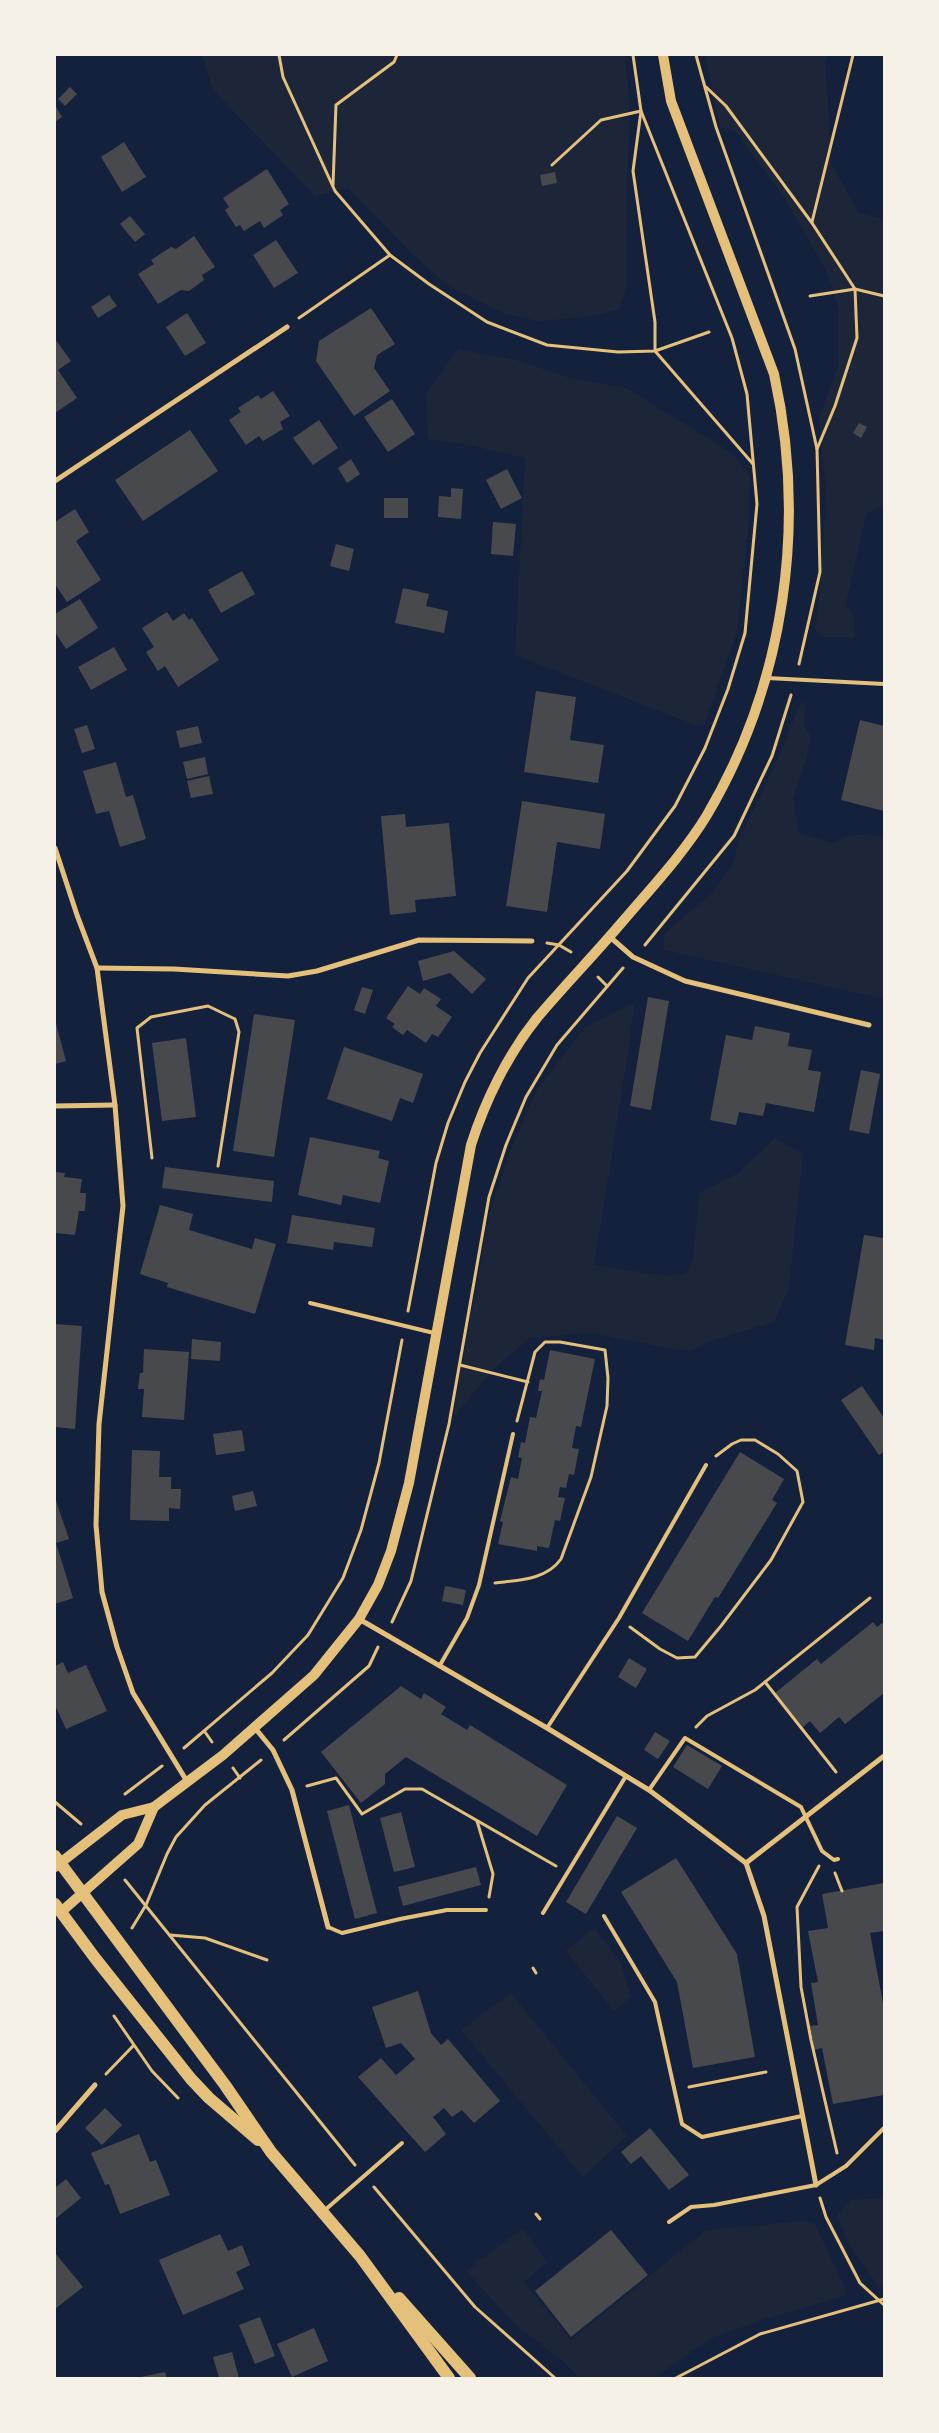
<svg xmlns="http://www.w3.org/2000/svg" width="939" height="2433" viewBox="0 0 939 2433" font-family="Ubuntu,sans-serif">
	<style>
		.green { fill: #1d2539 }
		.building { fill: #48494c }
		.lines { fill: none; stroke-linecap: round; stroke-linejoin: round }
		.path { stroke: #e5c07b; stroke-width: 3 }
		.service { stroke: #e5c07b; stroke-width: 4 }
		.minor { stroke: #e5c07b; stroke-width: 5 }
		.secondary { stroke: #e5c07b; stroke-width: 10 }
		.primary { stroke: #e5c07b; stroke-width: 12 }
	</style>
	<rect width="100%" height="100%" fill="#14213d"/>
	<g class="green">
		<path d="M202,55h423l5,57 -3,64v108l-8,26 -40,8 -41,3 -35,-8 -53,-26 -36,-31 -66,-68 -33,8 -102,-106z"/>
		<path d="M705,55h123l-3,9 7,101 27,48 25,6v285l-18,11 -20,89 9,14v19h-31l-9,-7 5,-38 6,-98 -7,-76 20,-55v-53l-13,-40 -44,-76 -47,-63 -15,-4z"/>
		<path d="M458,349l58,11 51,17 59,11 106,65 18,23 -1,43 -12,113 -34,96 -188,-73 10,-197 -61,-14 -36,-5 -2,-46z"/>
		<path d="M801,702l4,2 -1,22 7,10 -4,21 -14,41 6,35 34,10c17,-10 32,-10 51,-5v161l-220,-49v-16l50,-43 20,-30 4,-19 41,-86z"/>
		<path d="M634,1003l-4,38 -36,224 73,11 18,-2 8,-14 6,-67 39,-20 37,-35 28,16 -14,134 -15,34 -63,19 -20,10 -18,-2 -82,-16 -61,5 -37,31 -38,47 -1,-8 35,-192 20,-62 28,-65 49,-63z"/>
		<path d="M594,1928l26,33 11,36 -17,14 -48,-60z"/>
		<path d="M511,1993l116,143 -44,41 -122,-147z"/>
		<path d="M884,2191v95l-5,1 -31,-44 -11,-28 14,-15 31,-2z"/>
		<path d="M804,2221l11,3 31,66 -2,6 -79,23 -53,19 -58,40h-74l-14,-14 -50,-39 -50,-54 57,-43 24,34 -23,20 47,58 135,-110z"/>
	</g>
	<g class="building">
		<path d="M70,87l7,7 -12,12 -7,-7z"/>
		<path d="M55,105l7,12 -7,5z"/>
		<path d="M124,142l22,35 -24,15 -21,-35z"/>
		<path d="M267,169l22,35 -9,6 3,5 -19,13 -4,-7 -16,10 -4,-6 -4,2 -11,-17 4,-3 -6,-9z"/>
		<path d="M555,172l2,11 -15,3 -2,-11z"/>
		<path d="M130,216l15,18 -10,8 -15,-18z"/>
		<path d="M194,236l21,31 -13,8 2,5 -15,11 -8,-1 -23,14 -20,-30 16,-10 -3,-4 20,-13 5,2z"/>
		<path d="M276,240l22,33 -24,15 -21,-33z"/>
		<path d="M109,295l8,11 -19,12 -7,-11z"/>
		<path d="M371,308l24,36 -18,11 -3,13 16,23 -36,25 -38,-55 3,-20z"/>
		<path d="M187,313l19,30 -21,13 -19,-29z"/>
		<path d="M55,339l16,22 -13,9 19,28 -22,15z"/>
		<path d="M273,391l17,25 -10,6 3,7 -20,12 -4,-5 -13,9 -17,-25 12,-8 -3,-4 20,-13 3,4z"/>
		<path d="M392,399l23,35 -27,18 -24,-35z"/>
		<path d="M319,420l19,28 -25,17 -20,-27z"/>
		<path d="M859,423l8,4 -6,11 -8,-5z"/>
		<path d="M190,430l28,41 -75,50 -28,-41z"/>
		<path d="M351,459l9,15 -13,9 -9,-15z"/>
		<path d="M507,469l15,29 -21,11 -15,-29z"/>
		<path d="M451,488l12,1 -2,30 -23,-2 1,-21 12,1z"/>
		<rect x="384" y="498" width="24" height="20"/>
		<path d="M75,509l14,23 -13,9 25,39 -34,22 -12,-18v-62z"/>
		<path d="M493,522l23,2 -3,32 -22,-2z"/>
		<path d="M336,544l18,5 -5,22 -19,-5z"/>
		<path d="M242,571l13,23 -34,19 -13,-23z"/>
		<path d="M403,588l26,6 -3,12 22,5 -4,22 -49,-10z"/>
		<path d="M80,599l18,29 -32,21 -11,-17v-18z"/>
		<path d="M167,612l6,9 11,-8 5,7 3,-2 27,42 -41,27 -13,-21 -7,5 -12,-19 8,-5 -12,-19z"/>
		<path d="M114,647l13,23 -36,20 -13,-23z"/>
		<path d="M536,691l40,6 -6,43 34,5 -6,38 -74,-11z"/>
		<path d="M860,720l24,6v85l-43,-11z"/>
		<path d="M87,725l8,24 -13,4 -8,-24z"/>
		<path d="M198,726l4,17 -22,5 -4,-17z"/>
		<path d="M205,757l3,17 -21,5 -4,-17z"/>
		<path d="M116,762l10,35 7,-2 13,44 -26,8 -11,-36 -13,3 -13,-43z"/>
		<path d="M209,776l4,18 -22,4 -4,-17z"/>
		<path d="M522,801l83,13 -5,35 -43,-7 -10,70 -41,-6z"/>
		<path d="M405,814l1,13 43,-4 7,73 -41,4 1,12 -26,3 -9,-99z"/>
		<path d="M454,951l32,28 -14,15 -22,-21 -27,8 -5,-20z"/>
		<path d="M408,986l12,8 4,-6 17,11 -5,7 16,11 -14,20 -6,-3 -6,9 -19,-13 -4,5 -11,-8 3,-3 -9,-6z"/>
		<path d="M362,987l11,3 -8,24 -11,-4z"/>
		<path d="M648,997l21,4 -18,109 -21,-4z"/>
		<path d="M254,1014l41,6 -21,137 -41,-6z"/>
		<path d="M55,1020l11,41 -11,3z"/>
		<path d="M755,1026l35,7 -2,13 24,4 -4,20 13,2 -7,40 -48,-9 -3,13 -24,-4 -3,13 -26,-5 16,-85 26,5z"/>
		<path d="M186,1038l10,79 -34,4 -10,-78z"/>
		<path d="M344,1047l79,27 -10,29 -13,-5 -8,23 -65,-22z"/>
		<path d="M861,1070l19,4 -11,60 -20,-4z"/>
		<path d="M310,1137l70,14 -2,7 11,3 -9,42 -37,-8 -2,10 -43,-10z"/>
		<path d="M165,1167l109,14 -2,21 -110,-14z"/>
		<path d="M55,1172l10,1 -1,4 18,2 -2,14h6l-1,18h-6l-4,24 -20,-2z"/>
		<path d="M160,1205l33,9 -4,16 63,19 3,-11 21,6 -21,70 -88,-27 1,-4 -28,-9z"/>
		<path d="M292,1215l83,13 -3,19 -38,-5 -1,8 -46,-7z"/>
		<path d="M864,1235l20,3v102l-9,-2 -1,12 -29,-5z"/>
		<path d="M55,1324l27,2 -7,103 -20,-2z"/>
		<path d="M192,1339l29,3 -1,19 -29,-2z"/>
		<path d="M144,1349l45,3 -5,68 -42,-3 2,-28h-6l2,-16h3z"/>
		<path d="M550,1350l45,9 -14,68 -5,-1 -4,22 7,1 -5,26 -5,-1 -3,14 -6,-1 -2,10 7,1 -5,23 -5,-1 -6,28 -12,-2v5l-39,-7 5,-22 -3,-1 11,-44 7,2 4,-21 -4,-1 3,-15 4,1 5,-26 6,1 6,-27h-4l2,-12 4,1z"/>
		<path d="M862,1386l22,32v34l-5,3 -38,-55z"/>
		<path d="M242,1430l3,21 -29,4 -3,-21z"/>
		<path d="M132,1450l28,1 -1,26h12v12h10l-1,20 -11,-1v13l-39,-1z"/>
		<path d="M740,1452l44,27 -12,21 5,3 -59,95 -3,-1 -27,44 -46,-28z"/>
		<path d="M253,1491l4,15 -22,5 -3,-15z"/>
		<path d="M55,1498l14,41 -13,4 17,55 -18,6z"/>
		<path d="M445,1586l21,4 -3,15 -21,-4z"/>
		<path d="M873,1622l4,5 5,-4 2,2v68l-39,31 -6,-7 -19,16 -10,-12 -7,6 -28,-34 42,-34 4,5z"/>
		<path d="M629,1658l18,11 -11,19 -18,-11z"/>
		<path d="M63,1662l5,11 18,-8 21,46 -41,18 -11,-24v-39z"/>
		<path d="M401,1686l20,13 3,-6 22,14 -5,7 26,16 3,-5 97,60 -30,51 -131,-79 -21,17v10l-24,19 -40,-51z"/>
		<path d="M655,1732l15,9 -12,18 -14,-9z"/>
		<path d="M687,1745l35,21 -14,23 -35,-22z"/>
		<path d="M349,1805l28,108 -22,6 -28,-108z"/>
		<path d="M401,1812l14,55 -21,5 -14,-54z"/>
		<path d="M617,1816l20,12 -51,86 -20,-12z"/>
		<path d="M676,1858l61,96 18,103 -62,11 -16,-86 -56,-90z"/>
		<path d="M476,1867l5,18 -78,21 -5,-19z"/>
		<path d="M884,1883v48l-14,2 14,76v86l-51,9 -11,-56 -8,2 -4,-24 8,-1 -7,-42 7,-1 -10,-51 20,-3 -6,-34z"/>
		<path d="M418,1991l13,42 10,12 7,-6 52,62 -26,22 -12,-13 -10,7 -8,-9 -11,9 13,17 -21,18 -67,-75 23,-19 15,17 19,-16 -14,-16 -15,5 -14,-41z"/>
		<path d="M105,2108l17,17 -20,20 -17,-17z"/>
		<path d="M650,2128l39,47 -20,15 -28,-34 -10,8 -10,-12z"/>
		<path d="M139,2134l11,28 6,-2 14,35 -50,19 -11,-30 -4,1 -14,-32z"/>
		<path d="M66,2179l15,19 -26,21v-31z"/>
		<path d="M611,2230l37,45 -77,62 -36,-46z"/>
		<path d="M220,2234l8,17 14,-6 8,20 -14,7 8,17 -61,26 -24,-55z"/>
		<path d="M55,2253l28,34 -28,22z"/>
		<path d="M260,2317l15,39 -20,8 -16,-39z"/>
		<path d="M314,2328l14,33 -36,16 -15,-33z"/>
		<path d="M232,2352l7,26h-20l-6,-21z"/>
		<path d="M165,2372l2,6h-26v-1z"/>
	</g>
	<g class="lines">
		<g class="path">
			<path d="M279,55l4,22 52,114 55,64 39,29 58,38 60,23 71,7 37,-1 54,-19"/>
			<path d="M696,55l20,72 79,222 22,100 3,123 -21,92"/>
			<path d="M706,87l20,19 86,117 43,66 2,49 -22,68 -18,43"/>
			<path d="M552,165l49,-45 40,-9 -8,60 22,151v29l98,113"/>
			<path d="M333,185l3,-80 58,-43 3,-7"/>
			<path d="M812,222l41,-167"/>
			<path d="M810,296l45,-7 29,7"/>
			<path d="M299,318l91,-63"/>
			<path d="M547,943l12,2 12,7"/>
			<path d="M645,945l89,-109 38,-80 19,-61"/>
			<path d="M598,977l9,9"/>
			<path d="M152,1158l-15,-130 14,-11 57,-11 27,13 4,13 -21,134"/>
			<path d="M408,1311l28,-148 12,-40 17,-41 15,-29 48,-75 99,-107 48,-65 30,-58 23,-59 17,-56 12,-129 -10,-110 -15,-56 -91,-227 -8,-56"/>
			<path d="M460,1365l68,17"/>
			<path d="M495,1583c24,-3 51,-3 66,-24l30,-82 16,-71 1,-28 -3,-28 -45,-8h-15l-10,10 -18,69"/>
			<path d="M392,1622l19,-41 38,-157 40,-227 17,-52 20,-48 31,-52 66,-77"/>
			<path d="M630,1627l30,22 17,9 18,-1 26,-31 50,-66 32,-58 -6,-31 -19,-17 -23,-14h-14l-9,4 -16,12"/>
			<path d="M765,1682l71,90"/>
			<path d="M696,1727l11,-11 48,-26 115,-92"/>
			<path d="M205,1732l7,10"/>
			<path d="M284,1740l85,-74 9,-19"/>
			<path d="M184,1748l88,-75 36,-38 35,-57 18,-48 18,-67 23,-123"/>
			<path d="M233,1768l7,10"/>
			<path d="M307,1786l29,-8 26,36 43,-25h17l134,77"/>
			<path d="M125,1794l37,-28"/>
			<path d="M55,1802l26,22"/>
			<path d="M477,1821l16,53 -4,23"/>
			<path d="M819,1866l-22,41 4,80 10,53 26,113"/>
			<path d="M835,1873l7,18"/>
			<path d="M125,1880l230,285"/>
			<path d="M132,1928l14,-23 21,-51 9,-17 29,-32 56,-45"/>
			<path d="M170,1935l35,3 62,22"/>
			<path d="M533,1968l3,5"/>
			<path d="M114,2016l38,55 26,27"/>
			<path d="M106,2074l27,-28"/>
			<path d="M689,2087l77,-15"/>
			<path d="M374,2187l101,120 80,71"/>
			<path d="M820,2198l6,19 34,66 24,22"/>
			<path d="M536,2214l4,5"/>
			<path d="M676,2378l84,-44 124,-35"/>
		</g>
		<g class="service">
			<path d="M767,678l117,6"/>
			<path d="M310,1303l124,30"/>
			<path d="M440,1665l27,-47 12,-33 34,-151"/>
			<path d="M547,1728l72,-110 87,-153"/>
			<path d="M649,1790l36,-52 116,69 21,44 12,9 4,-1"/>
			<path d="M543,1913l83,-137"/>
			<path d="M604,1916l51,86 27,122 20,13 100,-21"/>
			<path d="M328,1927l14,6 58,-14 47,-9h39"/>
			<path d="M325,2210l77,-67"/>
			<path d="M669,2222l22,-15 23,-2 102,-20 30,-19 38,-38"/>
		</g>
		<g class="minor">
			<path d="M55,481l232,-154"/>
			<path d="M55,848l22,67 20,53 18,137 8,101 -24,218 -3,101 6,67 15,55 16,46 55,90"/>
			<path d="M610,937l23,20 52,24 184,44"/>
			<path d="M97,968l77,1 114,7 29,-5 102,-31 113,1"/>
			<path d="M55,1106l60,-1"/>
			<path d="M359,1619l188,109 102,62 97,73 18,53 52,269"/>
			<path d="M255,1728l18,22 19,40 36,137"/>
			<path d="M746,1863l138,-107"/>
			<path d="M55,2131l40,-46"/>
		</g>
		<g class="secondary">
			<path d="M55,1867l67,-52 32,-8 69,-52 91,-80 45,-56 19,-34 13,-34 18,-68 62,-338c14,-44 37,-91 66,-127 28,-33 58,-64 86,-97 29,-34 61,-68 84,-106 78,-132 100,-291 67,-441l-103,-273 -8,-46"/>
			<path d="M61,1912l77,-68 16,-37"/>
		</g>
		<g class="primary">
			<path d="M55,1856l170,229 46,67 89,104 89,122"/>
			<path d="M55,1904l40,54 96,121 18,19 49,42"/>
			<path d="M399,2298l71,80"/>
		</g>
	</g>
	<rect width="939" height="2433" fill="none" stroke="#f6f1e7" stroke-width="112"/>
</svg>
